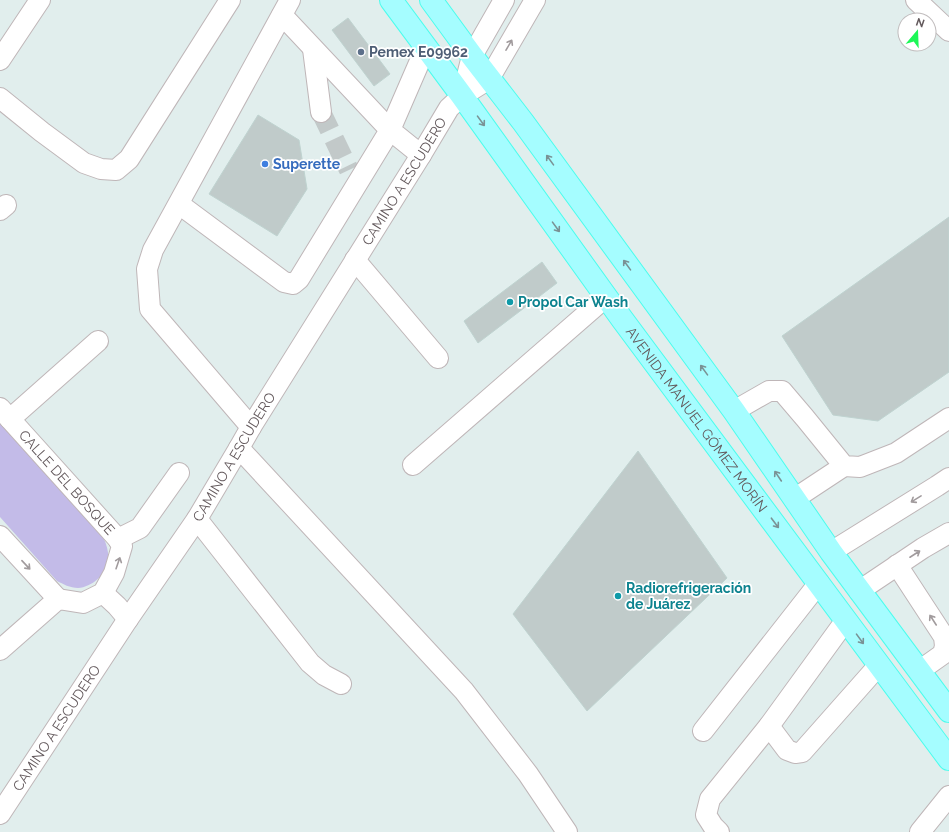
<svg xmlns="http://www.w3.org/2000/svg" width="949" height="832" viewBox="0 0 949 832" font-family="Raleway,sans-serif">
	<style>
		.green { fill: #c3bbe8 }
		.building { fill: #c0cbca; stroke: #bfd3d0 }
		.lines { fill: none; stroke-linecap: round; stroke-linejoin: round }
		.minor-tunnel { stroke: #c2c9c9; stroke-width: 20; stroke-dasharray: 20 10; stroke-linecap: butt }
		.minor-casing { stroke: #bfb6b8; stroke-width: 22 }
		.major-casing { stroke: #4bfded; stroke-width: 24 }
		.minor { stroke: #fff; stroke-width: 20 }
		.major { stroke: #a5fdff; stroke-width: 22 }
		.oneway { stroke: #a19b9d }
		.oneway2 { stroke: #7a9295 }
		.service-dot { fill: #5c6f8a; stroke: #fff; stroke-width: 1.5 }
		.shop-dot { fill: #3f7fe0; stroke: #fff; stroke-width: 1.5 }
		.culture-dot { fill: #0f9aa8; stroke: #fff; stroke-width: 1.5 }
		.labels { text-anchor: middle; stroke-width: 3.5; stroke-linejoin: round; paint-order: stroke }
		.service-label { font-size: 14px; font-weight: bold; fill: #4e5e75; stroke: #fff; text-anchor: start }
		.shop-label { font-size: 14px; font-weight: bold; fill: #366cbe; stroke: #fff; text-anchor: start }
		.street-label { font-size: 14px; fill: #63595c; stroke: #fff }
		.culture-label { font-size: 14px; font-weight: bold; fill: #0d838f; stroke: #fff; text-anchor: start }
	</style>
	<rect width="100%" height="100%" fill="#e1eeed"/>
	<path class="green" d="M0,422l104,117c3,7 5,14 4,21 -2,15 -16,27 -30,28 -8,0 -15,-4 -21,-7l-57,-64z"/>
	<g class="building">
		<path d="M348,18l42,56 -16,12 -42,-56z"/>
		<path d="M258,115l41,25 8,49 -30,47 -68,-42z"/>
		<path d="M949,217v155l-71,49 -45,-6 -51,-79z"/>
		<path d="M542,262l15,21 -79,60 -14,-22z"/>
		<path d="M638,451l89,127 -140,133 -74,-97z"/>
	</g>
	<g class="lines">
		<path class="minor-tunnel" d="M321,112l28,58"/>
		<defs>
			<g id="minor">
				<path d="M916,0l33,31"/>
				<path d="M313,49l8,63"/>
				<path d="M0,60l40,-60"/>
				<path d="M462,96l10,-40 32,-56"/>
				<path d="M0,98l42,34 42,31 17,6 15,1 13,-11 101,-159"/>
				<path d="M421,155l-31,-25 36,-83"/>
				<path d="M179,204l105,78 9,2 6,-5 91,-149 -108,-115"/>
				<path d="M0,210l6,-5"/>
				<path d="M355,260l83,98"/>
				<path id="s1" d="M0,408l118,131 4,7 -8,27 -11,20 -20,10 -25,-4 -58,51"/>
				<path d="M734,411l35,-20h13l23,27 39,48 16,1 36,-14 53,-35"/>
				<path d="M10,419l88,-78"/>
				<path d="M251,427l-101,-118 -3,-40 6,-19 137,-250"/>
				<path d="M239,448l225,243 64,83 39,58"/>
				<path d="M413,465l193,-168"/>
				<path d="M794,499l50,-33"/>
				<path d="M197,519l113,144 14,12 17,9"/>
				<path d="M0,536l58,63"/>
				<path d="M118,539l22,-11 39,-55"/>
				<path d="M831,552l106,-66 12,-8"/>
				<path d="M897,565l47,72 1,9 -2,8 -24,17"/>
				<path d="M859,591l64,-43 26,-15"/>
				<path d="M103,593l14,13 11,13"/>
				<path d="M769,726l18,24 8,3 7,-1 77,-87"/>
				<path d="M703,731l116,-148"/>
				<path id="s2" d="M0,814l128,-195 69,-100 42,-71 12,-21 170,-272 28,-47 13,-12 27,-17 46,-79"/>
				<path d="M719,832l-6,-6 -7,-11 4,-16 59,-73 77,-106"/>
				<path d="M920,832l29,-36"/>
			</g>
			<g id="major">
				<path id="s3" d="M391,0l71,96 160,223 327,440"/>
				<path d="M431,0l41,56 51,66 211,289 97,141 118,159"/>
			</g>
		</defs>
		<use href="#minor" class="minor-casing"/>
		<use href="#major" class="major-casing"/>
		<use href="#minor" class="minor"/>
		<use href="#major" class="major"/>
	</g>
	<defs><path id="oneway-shaft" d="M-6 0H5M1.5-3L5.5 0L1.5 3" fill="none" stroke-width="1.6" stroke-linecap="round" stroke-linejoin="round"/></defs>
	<g class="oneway">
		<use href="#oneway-shaft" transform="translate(509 45) rotate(-60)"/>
		<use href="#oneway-shaft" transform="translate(916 499) rotate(148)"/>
		<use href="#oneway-shaft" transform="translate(915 554) rotate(-33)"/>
		<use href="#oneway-shaft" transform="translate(118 563) rotate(-71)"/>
		<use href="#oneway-shaft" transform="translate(26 565) rotate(47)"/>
		<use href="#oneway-shaft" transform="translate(933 620) rotate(-123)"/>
	</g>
	<g class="oneway2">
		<use href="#oneway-shaft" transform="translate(481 121) rotate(54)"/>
		<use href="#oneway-shaft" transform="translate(550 160) rotate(-126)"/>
		<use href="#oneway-shaft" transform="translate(556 227) rotate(54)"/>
		<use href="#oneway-shaft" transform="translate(627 265) rotate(-126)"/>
		<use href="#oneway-shaft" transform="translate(704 370) rotate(-126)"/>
		<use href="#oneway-shaft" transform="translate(778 476) rotate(-124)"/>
		<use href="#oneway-shaft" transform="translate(775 523) rotate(53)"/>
		<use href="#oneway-shaft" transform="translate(860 639) rotate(54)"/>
	</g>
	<circle class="service-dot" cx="361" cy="52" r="4"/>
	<circle class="shop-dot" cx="265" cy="164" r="4"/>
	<g class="culture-dot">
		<circle cx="510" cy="302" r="4"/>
		<circle cx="618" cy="596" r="4"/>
	</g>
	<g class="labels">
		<g class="service-label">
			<text x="369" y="57">Pemex E09962</text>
		</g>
		<g class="shop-label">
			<text x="273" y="169">Superette</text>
		</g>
		<g class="street-label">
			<text dy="5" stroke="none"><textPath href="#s2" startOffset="751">CAMINO A ESCUDERO</textPath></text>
			<text dy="5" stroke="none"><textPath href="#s3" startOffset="519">AVENIDA MANUEL GÓMEZ MORÍN</textPath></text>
			<text dy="5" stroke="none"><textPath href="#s2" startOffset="427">CAMINO A ESCUDERO</textPath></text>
			<text dy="5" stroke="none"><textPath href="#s1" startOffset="100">CALLE DEL BOSQUE</textPath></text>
			<text dy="5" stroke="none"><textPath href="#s2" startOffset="103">CAMINO A ESCUDERO</textPath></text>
		</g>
		<g class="culture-label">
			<text x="518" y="307">Propol Car Wash</text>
			<text x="626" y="593">Radiorefrigeración<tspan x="626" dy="16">de Juárez</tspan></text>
		</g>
	</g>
	<g transform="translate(917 32) rotate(19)"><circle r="19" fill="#ffffff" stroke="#c1bdbe"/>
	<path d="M0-3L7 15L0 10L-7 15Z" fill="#1df757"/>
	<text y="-6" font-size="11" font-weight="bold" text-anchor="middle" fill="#63595c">N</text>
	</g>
</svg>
